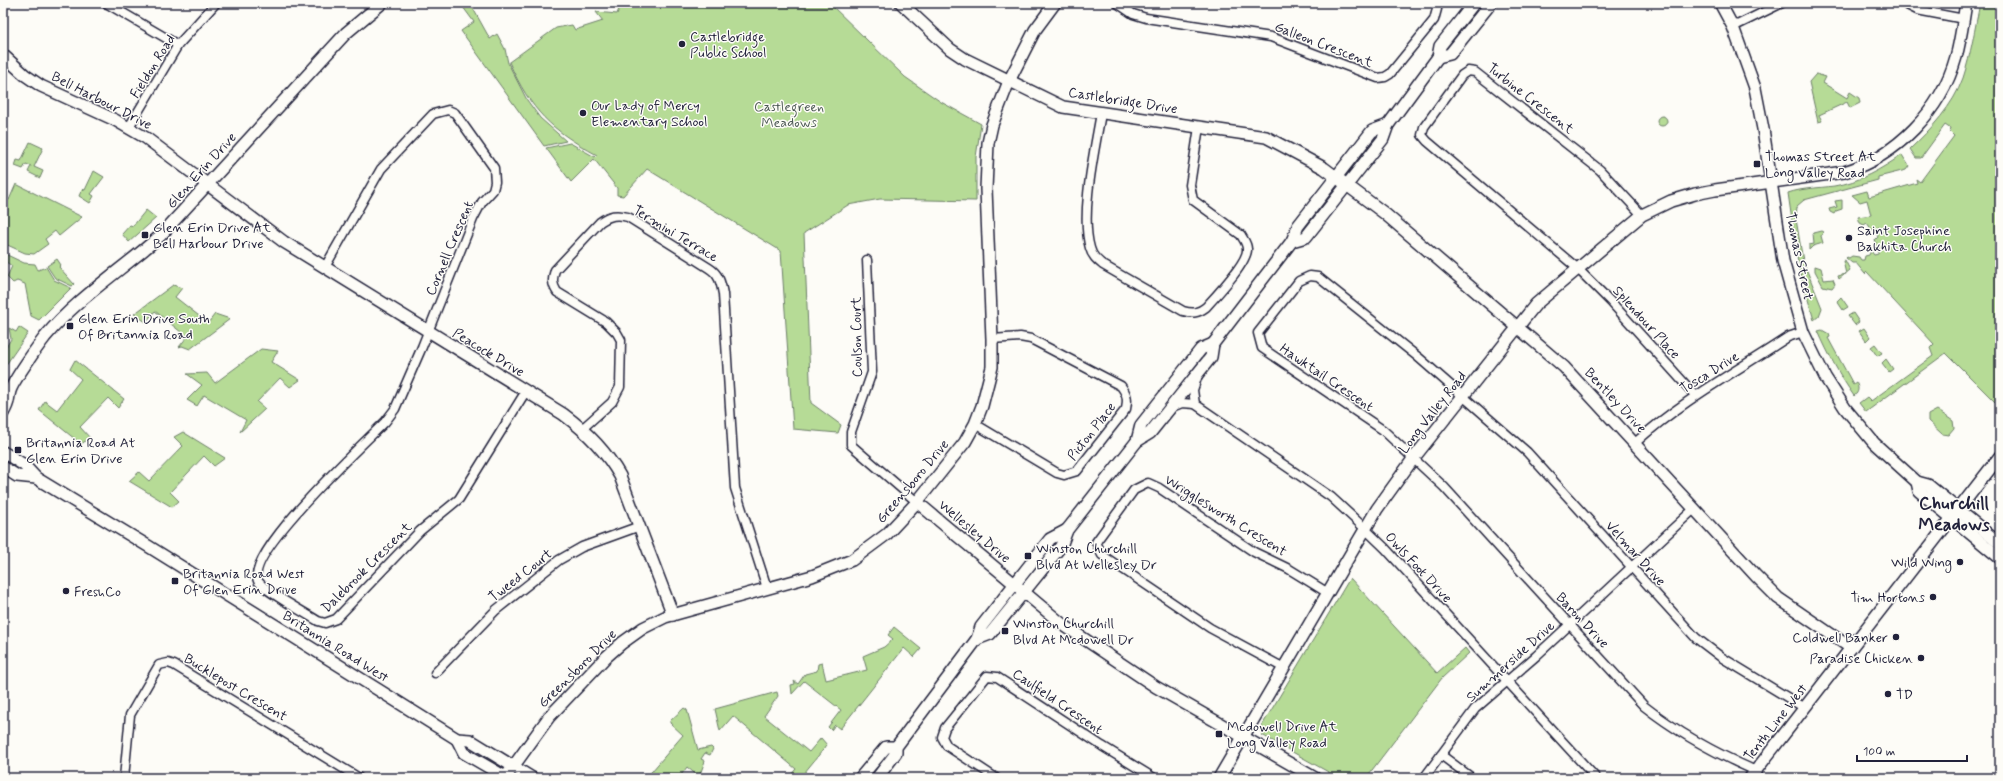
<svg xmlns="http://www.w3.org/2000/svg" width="2003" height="781" viewBox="0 0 2003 781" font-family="Mynerve,sans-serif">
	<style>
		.green { fill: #b6db96; stroke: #6c7e68 }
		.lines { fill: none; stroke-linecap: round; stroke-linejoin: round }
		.street-casing { stroke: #22223b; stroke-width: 11 }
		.secondary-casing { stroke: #22223b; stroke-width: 14 }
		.street { stroke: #fdfcf7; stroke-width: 8 }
		.secondary { stroke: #fdfcf7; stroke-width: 11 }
		.poi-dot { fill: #22223b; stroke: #fdfcf7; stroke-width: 1.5 }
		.labels { text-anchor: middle; stroke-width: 3; stroke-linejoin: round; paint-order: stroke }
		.poi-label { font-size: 14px; fill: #22223b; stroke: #fdfcf7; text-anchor: start }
		.street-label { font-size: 14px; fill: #22223b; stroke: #fdfcf7 }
		.park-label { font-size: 14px; fill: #4e5a56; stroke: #fdfcf7 }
		.district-label { font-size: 18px; font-weight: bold; fill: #22223b; stroke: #fdfcf7 }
	</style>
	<rect width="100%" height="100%" fill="#fdfcf7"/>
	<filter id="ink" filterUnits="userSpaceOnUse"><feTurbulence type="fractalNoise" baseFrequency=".025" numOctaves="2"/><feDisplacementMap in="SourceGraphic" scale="8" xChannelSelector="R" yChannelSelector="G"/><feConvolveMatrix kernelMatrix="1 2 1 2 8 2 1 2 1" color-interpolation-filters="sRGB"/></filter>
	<g filter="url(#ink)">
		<g class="green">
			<path d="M460,3h10l20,36 7,-5 8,15 3,14 19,37 13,18 26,23 -22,5 -83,-115 13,-9z"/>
			<path d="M615,3h214l76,74 36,25 40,22 -5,33v44l-96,-2 -32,6 -44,28 7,170 30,22 -3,8 -45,-4 -12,-178 -134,-82 -24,27 -6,-1v-7l-23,-29 -23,23 -25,-34 24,-5 25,14 2,-2c-46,-25 -66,-44 -88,-93l47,-34 16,-3 3,5 28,-9 -7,-9 21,2 2,-5 -6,-4z"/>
			<path d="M1980,3h20v404l-54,-54 -80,59 -7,-9 8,-6 4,4 62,-45 -3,-8 4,-4 -67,-72 -2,2 -9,-11h-4l-6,-5 1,-1 2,1 3,-2 7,1 2,3h3l1,-4 4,-1 2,-4 3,4 4,-1 1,-6 -6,-1 3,-4 -1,-3 3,-3 -2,-4 10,-3 -2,-4 -12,4 -5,-7 -3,2 -4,-2 -2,-6 13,-2 -4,-15 -7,2 -8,-7 15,-4 2,6 48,-14 -1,-4 4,3 34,-46 -4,-4 1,-3 -6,-4 -24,33h-5l-6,-9c21,-20 43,-43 53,-71 8,-24 12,-50 17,-75z"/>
			<path d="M1816,74l10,3 -3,6 24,15 3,-6 9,6 1,5 -10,5 -3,-6 -28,13 3,6 -4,1 -9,-40z"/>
			<circle cx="1662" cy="121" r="5"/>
			<path d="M30,142l13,6 -9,19 9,4 -3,7 -12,-6 3,-6 -5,-2 -3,5 -8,-3 2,-6 4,1z"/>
			<path d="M1902,155l7,11 -3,4 -28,7v3l-74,20 -7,6 -1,13 7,42 19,47 -3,8 -5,4 -15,-51 -11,-76c14,-5 32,-5 46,-7 26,-4 47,-17 68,-31z"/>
			<path d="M94,171l10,6 -13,17 3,2 -4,7 -11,-7 3,-7 3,1z"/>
			<path d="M16,184l66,33 -23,19 -4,-5 -10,8 3,5 -14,10 -9,-1 -22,-10v-38l3,-6 3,1z"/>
			<path d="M1842,200v9l-6,2 -2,3 -4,-2 -1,-3 8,-2 -2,-6z"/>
			<path d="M146,210l10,8 -27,24 -7,-8 8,-9 3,1z"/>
			<path d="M1821,231l2,1 -2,4 2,7 -10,3 -4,4v-5l5,-1 -1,-11z"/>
			<path d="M3,253l21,10 11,1 3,6 8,-3 8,13 17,8 -32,32 -8,-4 -6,-32 -8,-3 -4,2 -6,-6 5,-11 -9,-6z"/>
			<path d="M57,259l4,6 -2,2 15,17 -2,2 -17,-8 -8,-12z"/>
			<path d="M1845,260l5,10 -11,9 -1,-3 8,-2 -3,-13z"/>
			<path d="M1815,266l6,2 3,12 9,-1 2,5 -3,4 -9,-2 -8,-15z"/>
			<path d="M173,285l9,3 -7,9 33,26 7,-9 15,5 -40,30 -8,-3 -3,1 8,-10 -32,-26 -9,11 -12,-8z"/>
			<path d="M1841,297l7,10 -5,3 -6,-9z"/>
			<path d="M1853,313l6,9 -4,3 -7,-9z"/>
			<path d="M19,327l9,6 -25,36v-17l8,-13 -2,-11 7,4z"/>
			<path d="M1864,328l6,9 -4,4 -7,-10z"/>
			<path d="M1822,330l7,4 1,3 -2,1 25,46 3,-2c3,6 3,10 -2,14 -14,-20 -26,-42 -36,-65z"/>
			<path d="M1875,344l7,9 -5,3 -6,-9z"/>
			<path d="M261,349l17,2 -7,11 29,18 -10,7 -10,-9 -23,24 8,7 -25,23 6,-12 -42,-25 -7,11 -10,-6 15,-15 -15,-11 20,-1 8,10z"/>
			<path d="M1886,359l7,10 -4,3 -7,-9z"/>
			<path d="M75,360l49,39 -6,9 -10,-10 -28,29 10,11 -9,6 -42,-34 6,-9 12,9 24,-31 -11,-10z"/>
			<path d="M1937,410l16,11 1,7 -6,7 -6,-1 -14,-13v-6z"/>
			<path d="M183,432l42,26 -11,8 -10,-10 -34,36 9,9 -7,6 -43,-26 10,-9 10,9 34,-35 -9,-9z"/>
			<path d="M1350,578l87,95 28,-25 4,5 -27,25 -76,100h-27l-77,-43 -2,-6z"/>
			<path d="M894,627l27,22 -7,8 -10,-9 -64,81 -5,-4 -4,5 -3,-3 13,-17 -37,-29 -12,13 -1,-9 4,-1 -1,-3 4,3 7,-10 12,-3 1,-7 4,-1 4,17 41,-10 -4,-14 21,-9 9,-8 -5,-4z"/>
			<path d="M777,692l1,4 -14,20 45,36 12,-14 6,7 -27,33h-12l8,-9 -63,-53 -13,15 -5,-22z"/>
			<path d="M684,708l3,2 11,40 13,-3 2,2 -3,6 -5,-2 -4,6 4,2 -6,16 -12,-10 -8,11h-33l37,-43 -13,-12v-2z"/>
		</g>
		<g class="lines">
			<defs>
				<g id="street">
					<path d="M106,3l72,42"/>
					<path d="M1117,3l16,11 13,4 125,19 107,41 7,-1 5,-3 44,-54 3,-11v-6"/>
					<path d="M1903,3l14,7 47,9"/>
					<path d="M1733,27l49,-24"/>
					<path d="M1101,113c-6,36 -21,101 -11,135 2,8 7,12 13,17l80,46c10,3 15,2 23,-4 10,-11 42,-45 41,-58 0,-6 -4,-10 -6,-14l-48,-35 -3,-15 9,-58"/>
					<path d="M129,127l49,-82 38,-42"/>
					<path d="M1642,215l-42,-45 -125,-98 -7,-1 -6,4 -38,52 -2,8 5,6 150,127 34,34 84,93"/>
					<path d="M867,260l5,112 -21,60v13l66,57"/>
					<path d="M325,267l56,-98 52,-55 15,-4 7,3 39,55 1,14 -2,8 -11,12 -9,17 -51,128 -27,62 -10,13c-21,21 -141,132 -127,159 5,9 49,33 60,40l7,2 11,-4 84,-88 39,-32 67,-108"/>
					<path d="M1195,404l-2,-14 4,-12"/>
					<path d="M1172,407l10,-4 13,1 136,93 27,25 27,26 211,230"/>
					<path d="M975,424l82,49 7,2 13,-4 49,-62c2,-10 1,-15 -5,-23l-90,-47 -11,-2 -28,2"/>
					<path d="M583,428l29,-26 8,-15 1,-47 -4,-7 -11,-11 -49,-30c-5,-8 -5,-13 -2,-22l45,-48c10,-7 16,-8 28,-5l81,51c10,6 12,15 14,26l12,194 32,100"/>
					<path d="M1635,443c46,-42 100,-71 153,-106l15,-5"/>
					<path d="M1284,668l-74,-40 -108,-73 -6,-13 38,-52 14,-7 11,5 95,64 35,17 39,24"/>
					<path d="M435,673l61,-63 63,-50 23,-13 58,-21"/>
					<path d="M1441,755l31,23"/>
					<path d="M1756,771c-39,-17 -79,-39 -112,-65l-200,-219 -61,-57 -121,-82 -4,-15 41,-52 11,-5 8,1 100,80 109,95 169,186 25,19 84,51"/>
					<path d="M124,778l6,-63 29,-50 9,-2 6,2 185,113"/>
					<path d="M996,778l-49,-32 -5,-9 3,-9 42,-52 10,1 105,69 52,32"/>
					<path d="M1424,778l51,-69 61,-53 158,-147"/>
				</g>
				<g id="secondary">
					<path d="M901,3l49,46 15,10 98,48 203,30 58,31 60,45 180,154 192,209 22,22 73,50"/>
					<path d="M1720,3l13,24 22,61 8,41 20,132 20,71 22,45 20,31 29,35 43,39 11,3 72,59"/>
					<path d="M3,55l22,20 16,11 74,34 31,18 138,104 279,172c23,17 43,37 57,62l53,139"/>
					<path d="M1438,57l12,-3 41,-51"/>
					<path d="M1292,241l14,-4 77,-98 5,-14 50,-68 2,-11 34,-43"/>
					<path d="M3,413c7,-12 4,-11 7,-22 3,-10 28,-45 35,-54 33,-40 77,-67 115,-101l186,-203 36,-30"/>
					<path d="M1137,441l4,-16 60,-76 12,-5"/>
					<path d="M3,452l21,13 12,13 112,68 309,193 13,1 62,38"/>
					<path d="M3,467l14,9 19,2"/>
					<path d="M1917,482l2,9 81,67"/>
					<path d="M917,502l145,122 94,63 159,91"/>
					<path d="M977,639l13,-5 71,-88 6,-16 70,-89 13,-8 61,-76 2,-13 79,-103 6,-15 74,-95 16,-6"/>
					<path d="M457,739l7,14 43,25"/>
					<path d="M505,778l44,-61 56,-59 17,-15 21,-15 22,-11 147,-41 40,-16 35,-26 30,-32 48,-60 10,-18 7,-18 10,-39v-28l-6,-150 2,-46 4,-18 17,-44 26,-51 20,-27"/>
					<path d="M860,778l26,-31h10"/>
					<path d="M877,778l19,-25v-6l81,-108 4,-12 69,-88 17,-9"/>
					<path d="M1219,778l158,-269 36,-50 123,-155 106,-89 29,-14 24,-7 20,-4 129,-18c53,-16 97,-61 112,-115 5,-18 7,-36 10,-54"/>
					<path d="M1750,778l250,-322"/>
				</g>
			</defs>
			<use href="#street" class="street-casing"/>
			<use href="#secondary" class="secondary-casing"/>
			<use href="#street" class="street"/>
			<use href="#secondary" class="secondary"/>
		</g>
	</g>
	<g class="poi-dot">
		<circle cx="682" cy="44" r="4"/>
		<circle cx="583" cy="113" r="4"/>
		<rect x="1753" y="160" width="8" height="8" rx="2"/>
		<rect x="141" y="231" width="8" height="8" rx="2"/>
		<circle cx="1849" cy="238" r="4"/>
		<rect x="66" y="322" width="8" height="8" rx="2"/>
		<rect x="14" y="446" width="8" height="8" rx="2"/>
		<rect x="1024" y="552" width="8" height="8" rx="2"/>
		<circle cx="1960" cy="562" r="4"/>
		<rect x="171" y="577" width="8" height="8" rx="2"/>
		<circle cx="66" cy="591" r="4"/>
		<circle cx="1933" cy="597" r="4"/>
		<rect x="1001" y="627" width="8" height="8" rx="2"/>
		<circle cx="1896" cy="637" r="4"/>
		<circle cx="1921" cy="658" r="4"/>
		<circle cx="1888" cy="694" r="4"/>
		<rect x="1215" y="730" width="8" height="8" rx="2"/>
	</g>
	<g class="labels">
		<g class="poi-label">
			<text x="690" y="41">Castlebridge<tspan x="690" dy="16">Public School</tspan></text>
			<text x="591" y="110">Our Lady of Mercy<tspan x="591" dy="16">Elementary School</tspan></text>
			<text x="1765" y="161">Thomas Street At<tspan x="1765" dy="16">Long Valley Road</tspan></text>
			<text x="153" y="232">Glen Erin Drive At<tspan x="153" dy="16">Bell Harbour Drive</tspan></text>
			<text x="1857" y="235">Saint Josephine<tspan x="1857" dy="16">Bakhita Church</tspan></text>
			<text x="78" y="323">Glen Erin Drive South<tspan x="78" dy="16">Of Britannia Road</tspan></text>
			<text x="26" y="447">Britannia Road At<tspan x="26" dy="16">Glen Erin Drive</tspan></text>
			<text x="1036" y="553">Winston Churchill<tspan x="1036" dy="16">Blvd At Wellesley Dr</tspan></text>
			<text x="1952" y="567" text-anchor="end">Wild Wing</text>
			<text x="183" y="578">Britannia Road West<tspan x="183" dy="16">Of Glen Erin Drive</tspan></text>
			<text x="74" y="596">FreshCo</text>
			<text x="1925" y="602" text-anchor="end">Tim Hortons</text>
			<text x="1013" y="628">Winston Churchill<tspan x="1013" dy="16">Blvd At Mcdowell Dr</tspan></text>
			<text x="1888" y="642" text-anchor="end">Coldwell Banker</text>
			<text x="1913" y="663" text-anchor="end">Paradise Chicken</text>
			<text x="1896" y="699">TD</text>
			<text x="1227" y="731">Mcdowell Drive At<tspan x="1227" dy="16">Long Valley Road</tspan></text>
		</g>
		<g class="street-label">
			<text transform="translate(1324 44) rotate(21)" y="5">Galleon Crescent</text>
			<text transform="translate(152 66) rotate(-58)" y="5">Fieldon Road</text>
			<text transform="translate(1531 98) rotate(38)" y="5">Turbine Crescent</text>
			<text transform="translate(102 100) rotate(27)" y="5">Bell Harbour Drive</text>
			<text transform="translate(1123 100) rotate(9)" y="5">Castlebridge Drive</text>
			<text transform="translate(201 170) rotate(-48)" y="5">Glen Erin Drive</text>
			<text transform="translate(676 233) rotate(31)" y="5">Termini Terrace</text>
			<text transform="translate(449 248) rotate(-67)" y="5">Cornell Crescent</text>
			<text transform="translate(1800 256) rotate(78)" y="5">Thomas Street</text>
			<text transform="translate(1647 322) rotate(48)" y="5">Splendour Place</text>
			<text transform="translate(856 337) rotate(-91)" y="5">Coulson Court</text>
			<text transform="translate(489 352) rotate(31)" y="5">Peacock Drive</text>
			<text transform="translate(1709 372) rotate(-32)" y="5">Tosca Drive</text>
			<text transform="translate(1327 377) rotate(34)" y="5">Hawktail Crescent</text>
			<text transform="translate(1616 400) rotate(47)" y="5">Bentley Drive</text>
			<text transform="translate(1432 412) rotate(-52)" y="5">Long Valley Road</text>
			<text transform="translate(1091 431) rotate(-52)" y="5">Picton Place</text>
			<text transform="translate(912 481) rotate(-50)" y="5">Greensboro Drive</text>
			<text transform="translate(1226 515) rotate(32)" y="5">Wrigglesworth Crescent</text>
			<text transform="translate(975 531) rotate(40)" y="5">Wellesley Drive</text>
			<text transform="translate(1636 553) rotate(48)" y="5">Velmar Drive</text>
			<text transform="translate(366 567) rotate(-45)" y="5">Dalebrook Crescent</text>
			<text transform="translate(1419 567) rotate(47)" y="5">Owls Foot Drive</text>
			<text transform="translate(520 575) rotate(-38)" y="5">Tweed Court</text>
			<text transform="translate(1583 620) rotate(47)" y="5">Baron Drive</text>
			<text transform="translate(336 646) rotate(32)" y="5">Britannia Road West</text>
			<text transform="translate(1510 661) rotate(-42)" y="5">Summerside Drive</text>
			<text transform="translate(577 668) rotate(-45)" y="5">Greensboro Drive</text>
			<text transform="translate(236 687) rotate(31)" y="5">Bucklepost Crescent</text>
			<text transform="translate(1058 701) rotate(34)" y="5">Caulfield Crescent</text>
			<text transform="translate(1775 722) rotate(-52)" y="5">Tenth Line West</text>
		</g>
		<g class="park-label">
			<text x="789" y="111">Castlegreen<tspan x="789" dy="16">Meadows</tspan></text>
		</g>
		<g class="district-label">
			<text x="1954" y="509">Churchill<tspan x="1954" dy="21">Meadows</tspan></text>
		</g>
	</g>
	<rect width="2003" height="781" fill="none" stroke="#fdfcf7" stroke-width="16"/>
	<rect x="8" y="8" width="1987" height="765" fill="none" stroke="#22223b" stroke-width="1.5" filter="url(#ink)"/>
	<path d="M1857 755v6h110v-6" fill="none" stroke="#22223b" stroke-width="2"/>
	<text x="1863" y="755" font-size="12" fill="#22223b" stroke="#fdfcf7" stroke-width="3" paint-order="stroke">100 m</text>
</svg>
